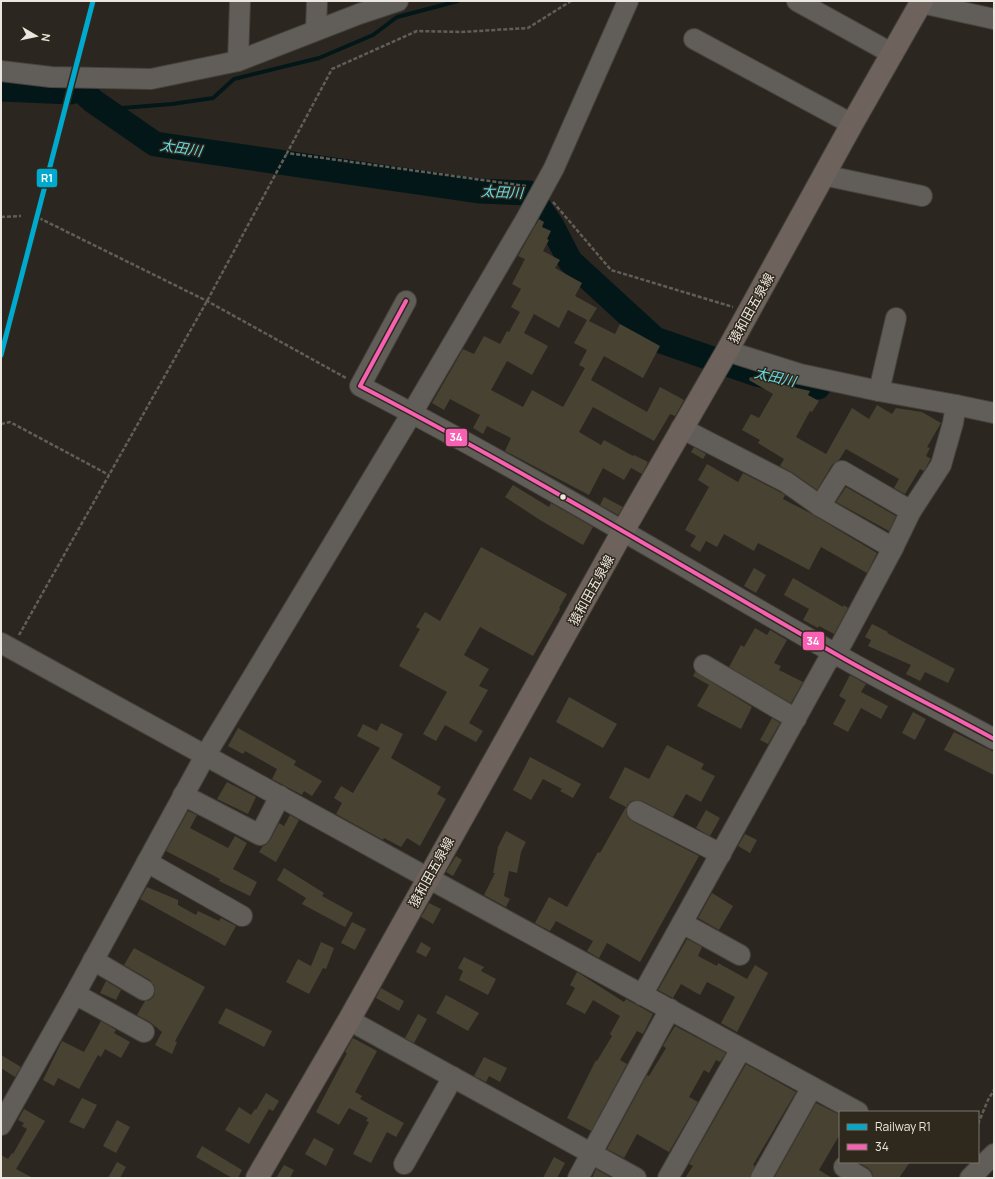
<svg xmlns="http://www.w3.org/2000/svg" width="995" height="1179" viewBox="0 0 995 1179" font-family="Manrope,'Noto Sans JP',sans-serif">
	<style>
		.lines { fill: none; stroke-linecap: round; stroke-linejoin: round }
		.stream { stroke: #041718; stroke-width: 4 }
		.river { stroke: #041718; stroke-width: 25 }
		.building { fill: #484233; fill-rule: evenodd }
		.minor-casing { stroke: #46433d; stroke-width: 22 }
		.major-casing { stroke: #46433d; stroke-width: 24 }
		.path { stroke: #615e58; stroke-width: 2.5; stroke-dasharray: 4 2; stroke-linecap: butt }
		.minor { stroke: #615e59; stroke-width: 20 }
		.major { stroke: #6e635c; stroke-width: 22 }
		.bus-1-casing { stroke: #2f281c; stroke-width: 7 }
		.bus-1 { stroke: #f860b3; stroke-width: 4 }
		.rail-1-casing { stroke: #2f281c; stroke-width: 8 }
		.rail-1 { stroke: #00a9ce; stroke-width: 5 }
		.bus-dot { fill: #ebe6df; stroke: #2f281c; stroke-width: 1.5 }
		.labels { text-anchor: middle; stroke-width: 3; stroke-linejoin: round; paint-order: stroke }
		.street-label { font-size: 13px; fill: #ebe6df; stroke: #2f281c }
		.water-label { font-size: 14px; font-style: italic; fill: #62dce7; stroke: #2f281c }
		.line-badge { stroke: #2f281c; stroke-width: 1.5 }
		.badge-label { font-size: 11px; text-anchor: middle; font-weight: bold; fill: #fff }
	</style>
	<rect width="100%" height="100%" fill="#2b2720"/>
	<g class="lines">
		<path class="stream" d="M80,89l42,19 50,-4 41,-6 21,-19 85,-21 54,-23 24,-18 61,-16"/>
		<path class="river" d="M1,89l70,3 9,-3 13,12 62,43 324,47 50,2 23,33 18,35 85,78 101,35 62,13"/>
	</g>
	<g class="building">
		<path d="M539,219l5,3 -2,5 9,4 -4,8 2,1 -6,11 17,9 -5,8 27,15 -7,13 22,12 -8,13 26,13 5,-10 40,22 -17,32 -39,-22 -13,24 56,32 13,-25 24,13 -9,16 -5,-2 -16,27 -61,-34 -14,25 22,13 3,-5 29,16 1,-1 14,7 -6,12 -11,-6 -7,12 -21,-12 -14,27 -84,-44 6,-13 -24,-12 -4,8 -10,-6 7,-13 -30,-16 -6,11 -12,-7 31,-54 11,5 10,-18 16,8 7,-13 2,1 11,-20 -9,-5 10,-18 -9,-5 13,-25 -7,-3zM568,310l19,10 -13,23 13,7 -8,15 6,3 -22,39 -31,-17 -9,17 -32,-17 16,-29 25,14 16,-29 -24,-13 10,-19 25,14z"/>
		<path d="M750,377l60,14 -2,4 11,6 -7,11 -2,-1 -14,26 30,17 26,-46 17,11 8,-14 15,9 4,-6 26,4 19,11 -14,24 3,1 -4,8 5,3 -1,1 -6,11 -4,-2 -15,25 -11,-6 5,-9 -53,-30 -7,11 -7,5 -15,25 -24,-17 -13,-7 4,-7 -26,-16 2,-3 -18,-10 9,-16 8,4 14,-24 -24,-14z"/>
		<path d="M694,447l12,7 -3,5 -12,-7z"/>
		<path d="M707,464l31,18 5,-9 37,19 5,3 -2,4 27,14 67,40 -10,20 -46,-26 -12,23 -51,-27 -4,8 -30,-17 -7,13 -11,-6 -6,11 -10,-6 6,-10 -11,-6 24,-43 -11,-7z"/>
		<path d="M513,485l36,22 2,-4 42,24 -10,18 -43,-25 -35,-23z"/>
		<path d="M846,487l50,29 -7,15 -53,-29z"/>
		<path d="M604,497l19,10 -5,8 -18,-10z"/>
		<path d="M481,547l86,47 -8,14 1,1 -27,47 -53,-29 -16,28 25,14 -10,17 9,4 -19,33 14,8 -7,11 -31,-17 -9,16 -13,-7 24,-42 -48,-26 21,-37 -4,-2 9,-15 15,9z"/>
		<path d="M754,568l12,7 -10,18 -12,-7z"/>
		<path d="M793,578l50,29 1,-2 4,3 -14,26 -15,-8 -1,2 -15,-8 6,-11 -25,-14z"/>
		<path d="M872,624l16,8 -1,1 68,36 -7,14 -23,-11 -5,9 -14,-7 5,-9 -43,-19 3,-6 -6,-3z"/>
		<path d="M755,628l12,7 3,-5 17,10 -13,23 7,3 -2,4 24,12 -12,21 -62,-36 12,-22 3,2z"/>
		<path d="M695,672l57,35 -11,22 -44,-23 12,-21 -16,-9z"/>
		<path d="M850,675l16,9 -5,8 27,14 -7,13 -20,-11 -13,24 -15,-8 13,-24 -7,-4z"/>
		<path d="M569,697l48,27 -14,24 -47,-26z"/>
		<path d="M913,712l13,7 -11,21 -13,-7z"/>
		<path d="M772,718l8,5 -12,21 -8,-4z"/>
		<path d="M381,723l22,11 -12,24 50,29 -4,7 9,5 -26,47 -13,-8 -6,9 -17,-9 -1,2 -47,-26 6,-11 -8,-5 7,-12 12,7 27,-45 -23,-12 6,-12 14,7z"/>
		<path d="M238,728l58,33 -2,4 28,16 -10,15 -8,-5 -2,4 -30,-16 5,-10 -32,-18 -2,3 -15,-8z"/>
		<path d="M954,732l40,20v23l-50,-25z"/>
		<path d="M667,745l37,19 -3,5 14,7 -14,26 -15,-8 -13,23 -31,-16 -5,-1 -6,1 -4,4 -1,7 2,6 4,3 67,35 -59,106 -33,-19 -8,15 -12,-7 6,-10 -37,-20 -6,10 -15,-8 14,-26 18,10 31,-55 2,1 26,-46 -17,-9 16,-31 24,12z"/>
		<path d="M530,757l51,27 -8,14 -13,-7 2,-2 -19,-10 -12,21 -18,-10z"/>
		<path d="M227,782l29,15 -8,17 -31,-15z"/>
		<path d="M706,810l14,8 -10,18 -14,-8z"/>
		<path d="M188,811l9,4 -7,13 38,20 7,-12 12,7 -14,26 24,13 -7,14 -31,-15 1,-2 -54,-28z"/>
		<path d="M290,815l9,5 -23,42 -17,-10 4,-6 4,-2 3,-4 9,-17 5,3z"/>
		<path d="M506,831l20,11 -5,10 -4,21 -8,-2 -5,25 6,3 -4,8 -22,-12 11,-22h-2l5,-26z"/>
		<path d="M745,834l12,6 -7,13 -12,-7z"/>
		<path d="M456,856l6,4 -9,16 -7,-4z"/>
		<path d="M284,868l40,25 -2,3 31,17 -8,14 -43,-23 4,-6 -29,-18z"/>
		<path d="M147,887l31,13v5l18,10 2,-4 21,10 2,-3 15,8 -11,20 -85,-47z"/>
		<path d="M712,893l21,13 -14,24 -21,-12z"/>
		<path d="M429,903l12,6 -8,15 -12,-7z"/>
		<path d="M352,922l14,7 -11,21 -14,-7z"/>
		<path d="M687,939l15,8 -4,9 19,10 1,-3 29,16 8,-14 13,8 -31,59 -16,-9 14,-26 -28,-15 -7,13 -19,-11 -8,14 -15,-8z"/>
		<path d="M321,942l13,6 -8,21 -3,-1 -14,26 -23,-12 12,-23 13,7z"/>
		<path d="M421,942l10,6 -5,9 -10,-5z"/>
		<path d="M134,948l71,39 -30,54 2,1 -5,12 -17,-9 7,-13 -12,-10 -13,-7 8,-14 5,-1 4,-4 1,-6 -1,-5 -4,-5 -26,-15z"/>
		<path d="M464,957l20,10 -3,4 15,8 -8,16 -29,-15 4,-9 -5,-3z"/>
		<path d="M577,972l47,30 2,-3 27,15 -10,20 -6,-3 -17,29 7,4 -36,67 -24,-13 29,-58 1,1 15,-25 -2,-2 10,-18 -27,-16 -8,14 -19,-10 9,-16 -5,-3z"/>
		<path d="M106,981l15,9 -5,10 -16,-7z"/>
		<path d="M381,988l23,13 -5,10 -23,-13z"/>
		<path d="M446,995l33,18 -11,18 -32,-18z"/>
		<path d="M226,1008l46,23 -8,16 -46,-24z"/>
		<path d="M418,1014l9,5 -13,24 -9,-5z"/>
		<path d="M101,1021l15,9 -2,3 16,9 -9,16 -16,-9 -4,8 -3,-2 -19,34 -21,-11 -4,8 -11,-6 19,-39 22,11z"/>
		<path d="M675,1026l51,27 -6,9 -4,-2 -7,13 -5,-3 -15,27 9,5 -29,50 -32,-18 -13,24 -17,-9 40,-74 2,1 17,-28 -3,-2z"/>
		<path d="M353,1038l24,13 -22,41 7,4 -2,3 44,24 -8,14 -9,-5 -16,31 -18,-9 16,-32 -3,-1 2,-3 -19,-10 -10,17 -23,-13 31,-59 -2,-1z"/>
		<path d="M1,1055l20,12 -6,10 -14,-9z"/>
		<path d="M484,1057l23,11 -7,14 -11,-6 -3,6 -12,-6z"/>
		<path d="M746,1064l50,28 -43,73 2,1 -5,12h-65l8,-12 -4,-2z"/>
		<path d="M266,1093l13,8 -6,10 -4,-2 -20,35 -24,-14 14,-23 12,8 4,-6 1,1z"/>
		<path d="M82,1098l15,7 -13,24 -15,-7z"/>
		<path d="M816,1103l24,12v19l-21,36 13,8h-58z"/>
		<path d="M24,1109l21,12 -29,48 17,9h-32v-23l7,4 4,-6 1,1 14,-25 -5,-3 2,-3 -6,-3z"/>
		<path d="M117,1120l13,7 -14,26 -13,-7z"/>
		<path d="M314,1138l20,11 -8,17 -21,-12z"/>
		<path d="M202,1146l40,24 -4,8h-6l-36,-21z"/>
		<path d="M554,1157l11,6 -8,15h-14z"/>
		<path d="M117,1162l9,5 -6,11h-12z"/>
		<path d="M858,1162h52l-11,16h-26l-1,-6 -4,-4z"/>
		<path d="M284,1165l10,5 -4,8h-14z"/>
		<path d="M596,1169l16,9h-20z"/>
	</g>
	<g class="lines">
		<defs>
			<g id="minor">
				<path d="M797,1l96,53"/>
				<path d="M921,3l73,16"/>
				<path d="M316,30l1,-29"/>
				<path d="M694,39l158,85"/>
				<path d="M238,61l2,-60"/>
				<path d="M1,71l50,6 100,2 87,-18 121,-47 39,-13"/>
				<path d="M823,175l99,21"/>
				<path d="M406,301l-46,85c161,83 316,177 474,267 52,30 107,57 160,86"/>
				<path d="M727,351l73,23 79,17 77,14 38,8"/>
				<path d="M879,391l17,-73"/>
				<path d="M681,428l105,54 34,24 73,42"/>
				<path d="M820,506l22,-35 69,40"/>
				<path d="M1,643l427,235 430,234"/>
				<path d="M704,665l92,54"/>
				<path d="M183,795l77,40 20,-39"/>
				<path d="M637,811l84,43"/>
				<path d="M147,862l95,54"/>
				<path d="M682,923l58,32"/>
				<path d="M93,960l51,30"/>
				<path d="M75,994l69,38"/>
				<path d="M642,995l185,-333 8,-8 7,-11 51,-95 18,-37 30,-46 12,-42 3,-18"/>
				<path d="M349,1020l287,158"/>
				<path d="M1,1125l74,-131 130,-238 207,-343 114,-194 28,-51 74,-167"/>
				<path d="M404,1164l49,-87"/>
				<path d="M844,1167l18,11"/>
				<path d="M578,1178l92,-169"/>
				<path d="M668,1178l73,-129"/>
				<path d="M761,1178l51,-91"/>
				<path d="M970,1178l24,-24"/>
			</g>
			<path id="major" d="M257,1178l92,-158 274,-489 104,-180 125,-227 70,-123"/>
		</defs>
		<use href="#minor" class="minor-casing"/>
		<use href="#major" class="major-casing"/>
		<g class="path">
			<path d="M526,186l-239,-33 45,-84 85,-38 44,1 67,-4 43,-27"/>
			<path d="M553,202l58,68 122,37"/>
			<path d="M1,217l20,-1"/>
			<path d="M39,218l168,83 139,77"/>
			<path d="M1,424l9,-2 99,53"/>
			<path d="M19,635l188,-334 80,-148"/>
			<path d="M978,1124l10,-24 6,-10"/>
		</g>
		<use href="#minor" class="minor"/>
		<use href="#major" class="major"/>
		<defs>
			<path id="bus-1" d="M406,301l-46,85c161,83 316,177 474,267 52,30 107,57 160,86"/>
		</defs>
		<use href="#bus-1" class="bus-1-casing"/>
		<use href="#bus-1" class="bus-1"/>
		<defs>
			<path id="rail-1" d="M1,355l92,-354"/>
		</defs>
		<use href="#rail-1" class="rail-1-casing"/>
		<use href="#rail-1" class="rail-1"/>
	</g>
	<circle class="bus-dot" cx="563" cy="497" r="3.5"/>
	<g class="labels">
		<g class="street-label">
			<text transform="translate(751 308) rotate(-61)" y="5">猿和田五泉線</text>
			<text transform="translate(591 590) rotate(-61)" y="5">猿和田五泉線</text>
			<text transform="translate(431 872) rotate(-61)" y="5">猿和田五泉線</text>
		</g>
		<g class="water-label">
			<text transform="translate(181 148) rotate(9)" y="5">太田川</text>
			<text transform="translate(502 192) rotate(3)" y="5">太田川</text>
			<text transform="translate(775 377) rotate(13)" y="5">太田川</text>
		</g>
	</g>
	<g class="line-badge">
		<rect x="36" y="168" width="22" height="20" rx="4" fill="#00a9ce"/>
		<rect x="445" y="428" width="23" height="19" rx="4" fill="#f860b3"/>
		<rect x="802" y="631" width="23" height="20" rx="4" fill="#f860b3"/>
	</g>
	<g class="badge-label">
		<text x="47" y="182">R1</text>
		<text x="456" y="441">34</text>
		<text x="813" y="645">34</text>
	</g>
	<rect width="995" height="1179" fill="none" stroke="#ebe6df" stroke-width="4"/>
	<rect x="839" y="1111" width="140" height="52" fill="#2f281c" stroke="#7a746a"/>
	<rect x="847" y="1124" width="20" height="6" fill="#00a9ce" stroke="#7a746a"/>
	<text x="875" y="1131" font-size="12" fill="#ebe6df">Railway R1</text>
	<rect x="847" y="1144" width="20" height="6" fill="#f860b3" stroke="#7a746a"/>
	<text x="875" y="1151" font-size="12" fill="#ebe6df">34</text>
	<g transform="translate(36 36) rotate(99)" stroke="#2f281c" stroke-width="3" paint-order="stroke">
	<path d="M0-3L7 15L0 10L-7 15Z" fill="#ebe6df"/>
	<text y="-6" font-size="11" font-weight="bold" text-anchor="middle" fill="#ebe6df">N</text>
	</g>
</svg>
